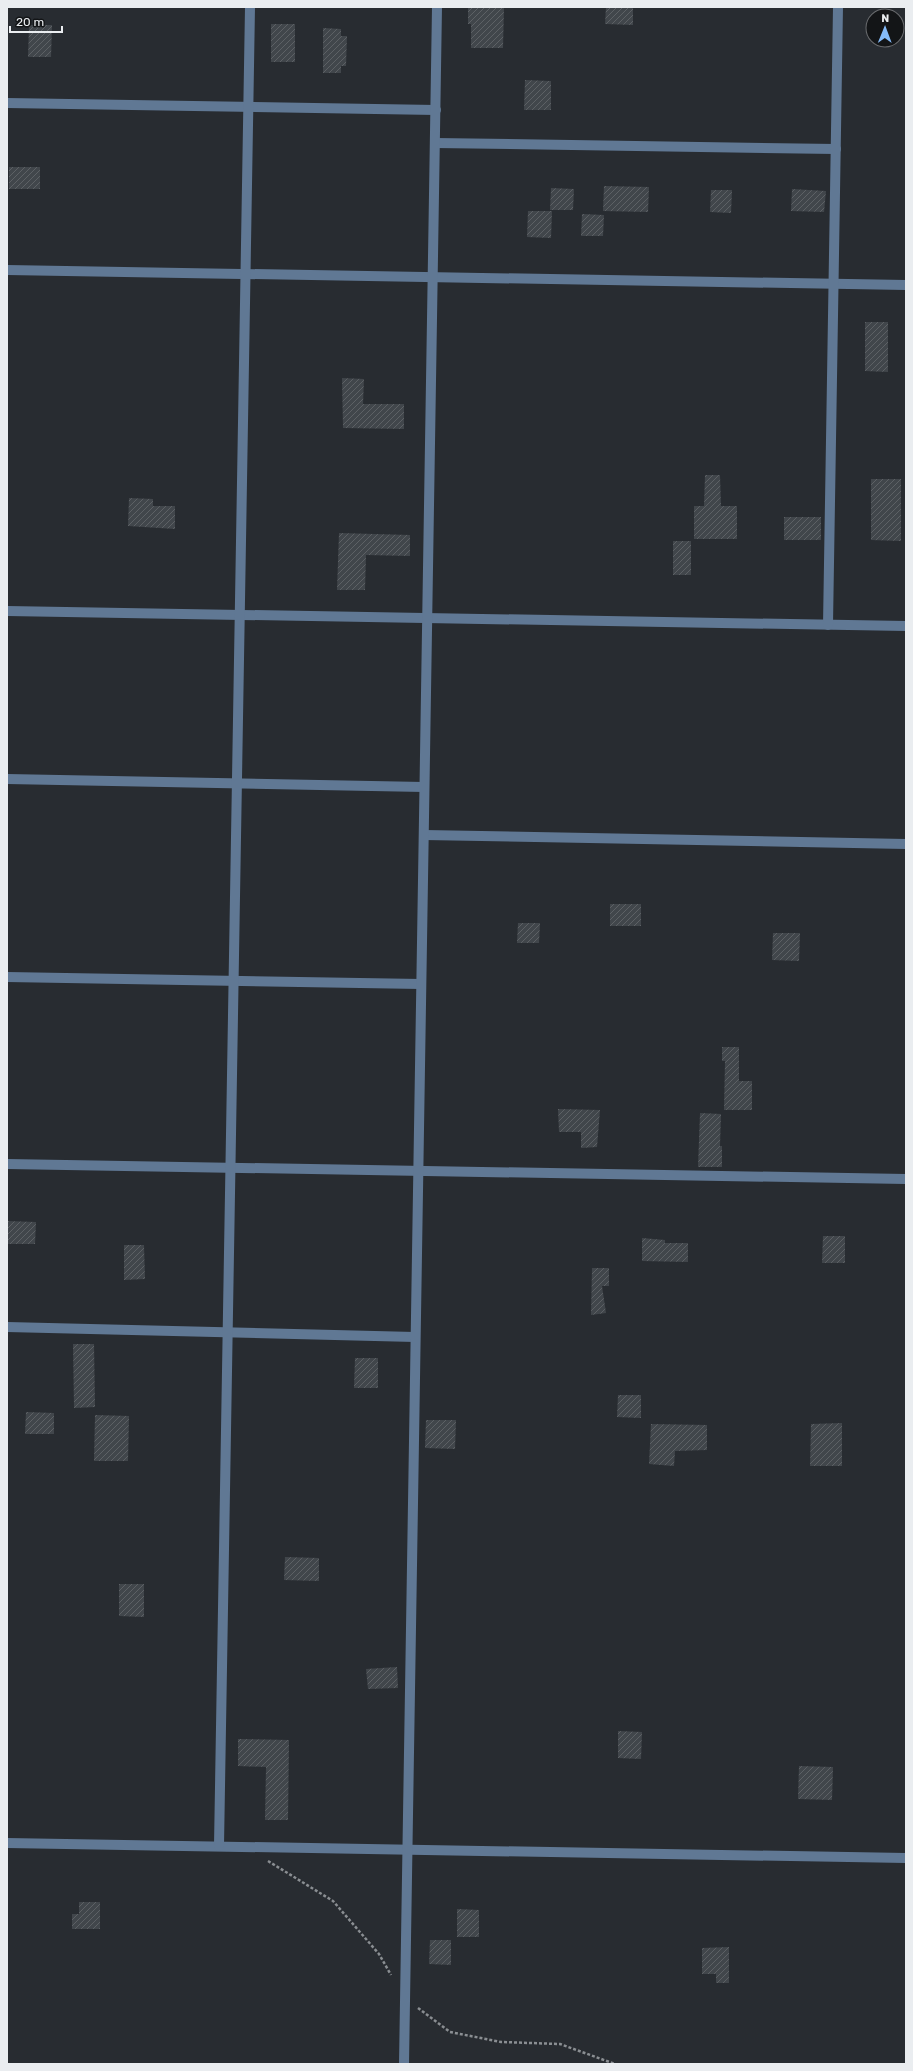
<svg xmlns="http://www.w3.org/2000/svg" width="913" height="2071" viewBox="0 0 913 2071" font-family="Rubik,sans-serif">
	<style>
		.building { fill: url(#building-hatch) }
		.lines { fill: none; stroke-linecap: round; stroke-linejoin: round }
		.path { stroke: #8a8e92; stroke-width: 2.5; stroke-dasharray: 3 2; stroke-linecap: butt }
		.minor { stroke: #607894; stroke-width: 10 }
	</style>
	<defs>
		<pattern id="building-hatch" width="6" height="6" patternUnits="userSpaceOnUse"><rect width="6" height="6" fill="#41464b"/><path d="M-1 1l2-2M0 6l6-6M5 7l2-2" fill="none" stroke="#5d6165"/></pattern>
	</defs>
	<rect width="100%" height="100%" fill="#282c31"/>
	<g class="building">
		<path d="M468,7h36l-1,41h-32v-24h-3z"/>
		<path d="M606,7h27v18l-28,-1z"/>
		<rect x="271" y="24" width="24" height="38"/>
		<path d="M29,25h23l-1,32h-23z"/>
		<path d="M323,28l18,1v7h6l-1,30h-5v7h-18z"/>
		<path d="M525,80l26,1v29h-27z"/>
		<rect x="9" y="167" width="31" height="22"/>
		<path d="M604,186l45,1 -1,25 -45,-1z"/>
		<path d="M551,188l23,1 -1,21h-23z"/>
		<path d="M792,189l34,2 -2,21 -33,-1z"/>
		<path d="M711,190h21l-1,23 -21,-1z"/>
		<path d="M528,211h24l-1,27 -24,-1z"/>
		<path d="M582,214l22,1 -1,21h-22z"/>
		<path d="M865,322h23v50l-23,-1z"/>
		<path d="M342,378l22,1 -1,25h41v25l-61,-1z"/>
		<path d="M705,475h15l1,31h16v33h-43v-33h10z"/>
		<path d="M871,479h30v62l-30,-1z"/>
		<path d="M129,498l24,1v7h22v23l-47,-3z"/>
		<rect x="784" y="517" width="37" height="23"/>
		<path d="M339,533l71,2v21l-44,-1 -1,35h-28z"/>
		<rect x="673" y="541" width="18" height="34"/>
		<rect x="610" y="904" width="31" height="22"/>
		<path d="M518,923h22l-1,20h-22z"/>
		<path d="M773,933h27l-1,28 -27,-1z"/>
		<path d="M722,1047h17v34h13v29h-28l1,-49h-3z"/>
		<path d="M558,1109l42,1 -3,37 -16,1v-16h-22z"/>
		<path d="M700,1113l21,1 -1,32h2v21h-24z"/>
		<path d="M7,1221l29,1 -1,22h-28z"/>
		<path d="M823,1236h22v27h-23z"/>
		<path d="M642,1238l23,2v3h23v19l-46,-1z"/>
		<path d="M124,1245h20l1,34 -21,1z"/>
		<path d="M592,1268h17v18h-7l4,27 -15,2z"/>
		<path d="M73,1344h21l1,63 -21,1z"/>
		<path d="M355,1358h23v30h-24z"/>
		<path d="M618,1395h23v23l-24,-1z"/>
		<path d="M26,1412l28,1v21h-29z"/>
		<path d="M95,1415l34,1 -1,45h-34z"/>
		<path d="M426,1420h30l-1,29 -30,-1z"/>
		<path d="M842,1423v43h-32l1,-42z"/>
		<path d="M651,1424l56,1v25l-32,1 -1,15 -25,-2z"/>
		<path d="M285,1557l34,1v23l-35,-1z"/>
		<path d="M119,1584h25v33l-25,-1z"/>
		<path d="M397,1667l1,21 -30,1 -2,-20z"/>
		<path d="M618,1731l24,1 -1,27 -23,-1z"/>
		<path d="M238,1739l51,1 -1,80h-23l1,-53 -28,-1z"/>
		<path d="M799,1766l34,1 -1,33 -34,-1z"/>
		<path d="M79,1902h21v27h-28v-15h7z"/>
		<path d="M457,1909l22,1v27h-22z"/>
		<path d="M430,1940h21v25l-22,-1z"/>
		<path d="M729,1947v36h-13v-9h-14v-26z"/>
	</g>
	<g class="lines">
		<g class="path">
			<path d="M268,1861l65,40 46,53 12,21"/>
			<path d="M418,2008l32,24 51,10 59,2 55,20"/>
		</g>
		<g class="minor">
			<path d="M7,103l429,7"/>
			<path d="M435,143l401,6"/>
			<path d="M7,270l899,15"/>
			<path d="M7,611l899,15"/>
			<path d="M828,625l10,-618"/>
			<path d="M7,779l417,8"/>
			<path d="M424,835l482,9"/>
			<path d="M7,977l414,7"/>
			<path d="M7,1164l899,15"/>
			<path d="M7,1327l408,10"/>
			<path d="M7,1843l899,15"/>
			<path d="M219,1846l31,-1839"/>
			<path d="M404,2064l33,-2057"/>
		</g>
	</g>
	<rect width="913" height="2071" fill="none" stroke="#eaedf0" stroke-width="16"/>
	<g transform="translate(885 28) rotate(1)"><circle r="19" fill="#131517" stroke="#696b6e"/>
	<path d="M0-3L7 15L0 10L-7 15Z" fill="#84bcfb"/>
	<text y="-6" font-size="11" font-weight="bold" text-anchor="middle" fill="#eaedf0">N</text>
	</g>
	<path d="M10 26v6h52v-6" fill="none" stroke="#eaedf0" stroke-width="2"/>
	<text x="16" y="26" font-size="12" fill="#eaedf0" stroke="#131517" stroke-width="3" paint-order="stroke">20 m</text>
</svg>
